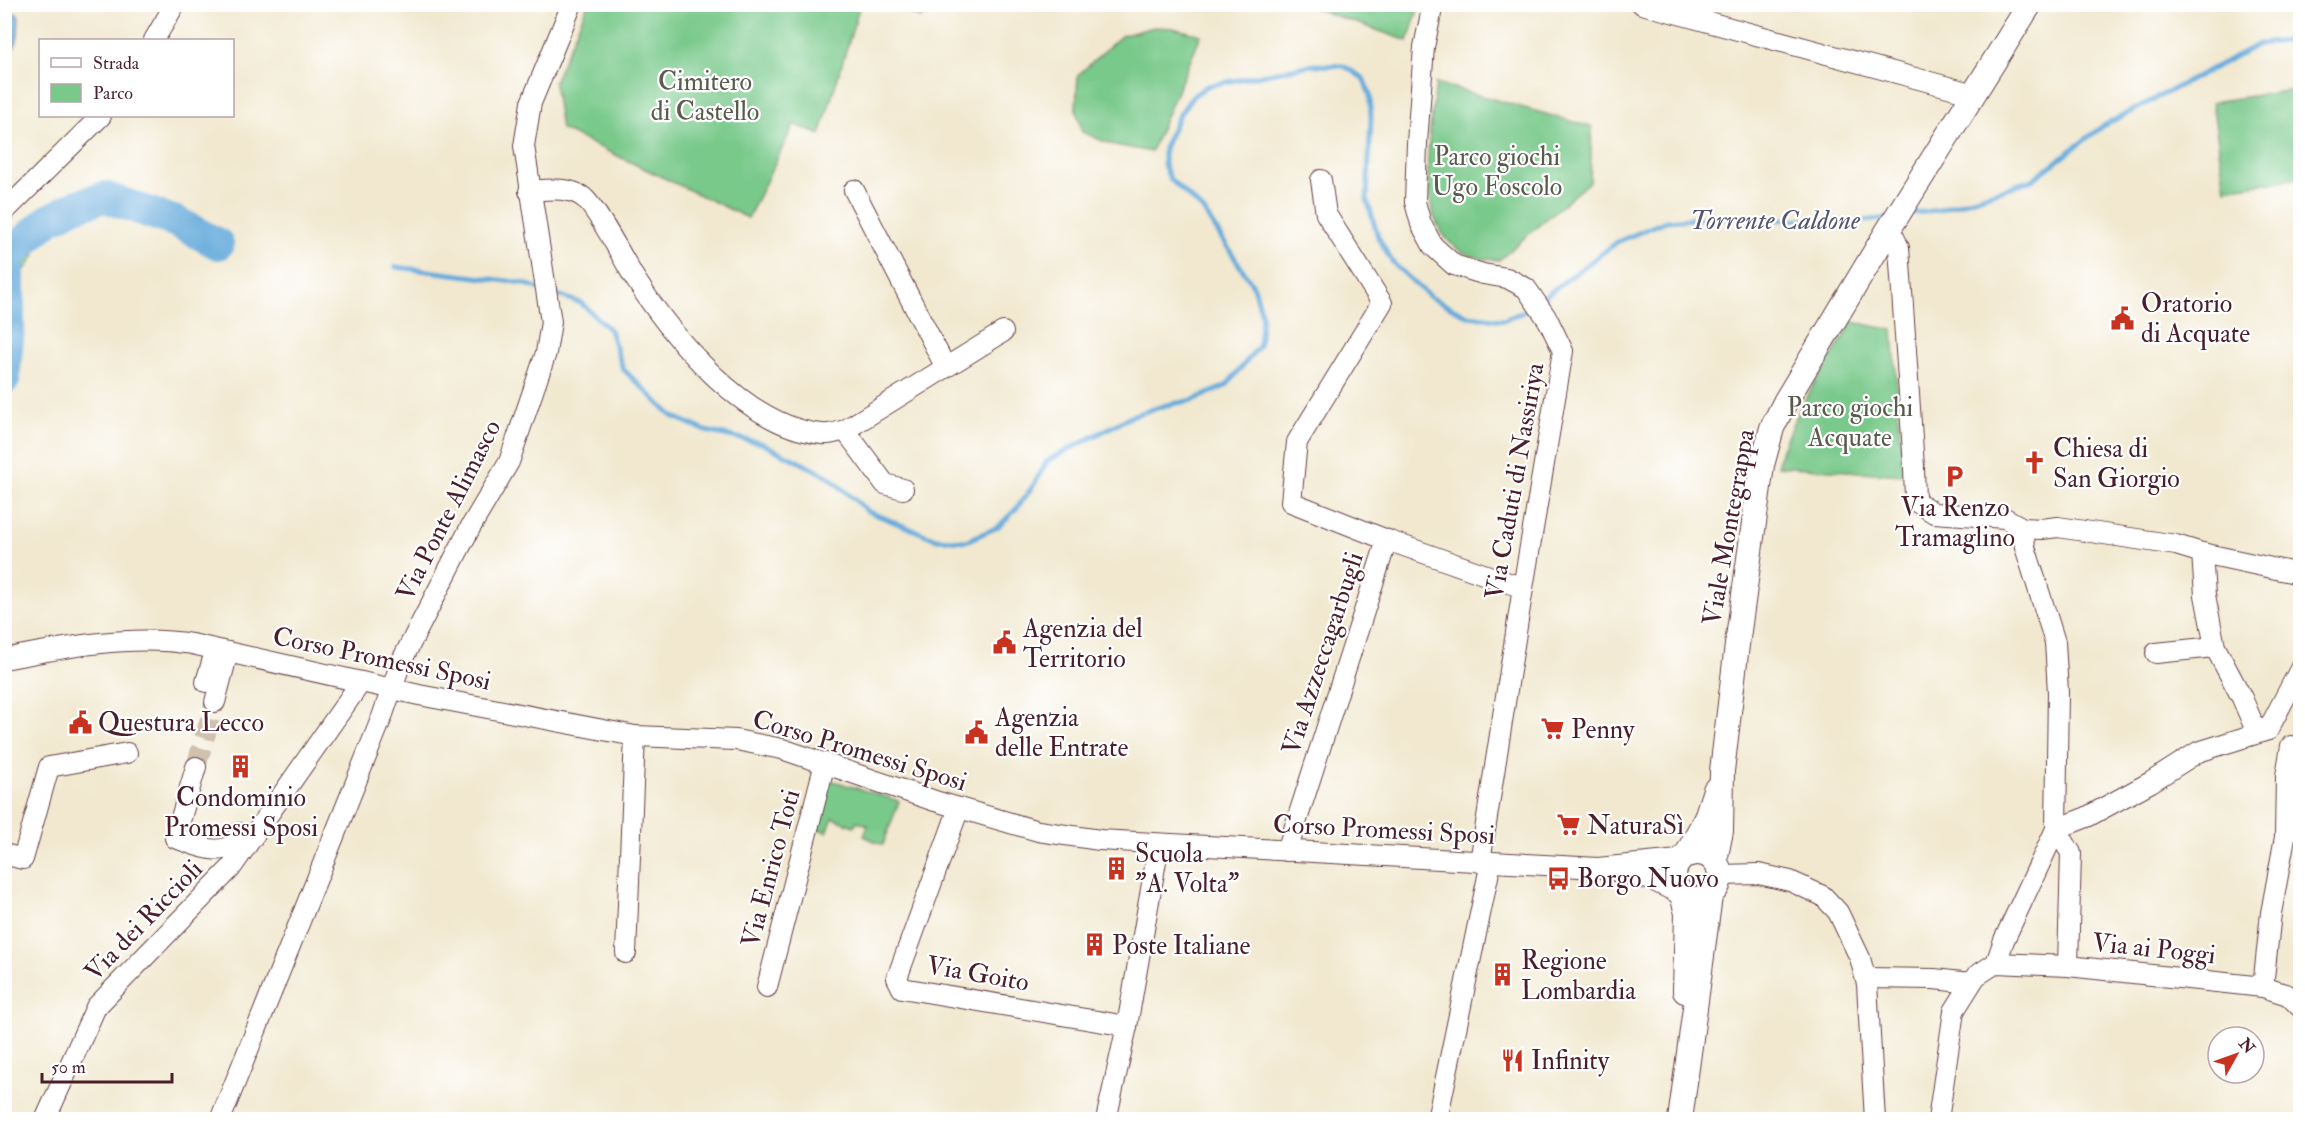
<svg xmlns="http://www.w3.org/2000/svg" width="2305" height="1124" viewBox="0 0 2305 1124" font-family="'IM FELL Double Pica',serif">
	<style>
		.green { fill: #79c98b; stroke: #62745b; stroke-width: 1.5 }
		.water { fill: #65aadb; stroke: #586483; stroke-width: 1.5 }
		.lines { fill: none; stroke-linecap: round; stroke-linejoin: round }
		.stream { stroke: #65aadb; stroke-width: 5 }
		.river { stroke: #65aadb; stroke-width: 32 }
		.minor-tunnel { stroke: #d0c0ae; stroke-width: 20; stroke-dasharray: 20 10; stroke-linecap: butt }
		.minor-casing { stroke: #633d44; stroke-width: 22 }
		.major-casing { stroke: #633d44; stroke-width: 26 }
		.minor { stroke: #fff; stroke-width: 20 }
		.major { stroke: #fff; stroke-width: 24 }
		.labels { text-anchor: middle; stroke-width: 4.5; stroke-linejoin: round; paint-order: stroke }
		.park-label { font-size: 26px; fill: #5a5a4d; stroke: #fff }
		.poi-label { font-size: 26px; fill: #4a1f2b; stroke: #fff; text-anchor: start }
		.street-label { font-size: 26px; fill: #4a1f2b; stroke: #fff }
		.water-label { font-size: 27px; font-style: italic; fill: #555771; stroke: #fff }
	</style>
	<rect width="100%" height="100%" fill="#fff"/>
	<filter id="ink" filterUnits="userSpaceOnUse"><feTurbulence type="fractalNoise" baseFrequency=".0167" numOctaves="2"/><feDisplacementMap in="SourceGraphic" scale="12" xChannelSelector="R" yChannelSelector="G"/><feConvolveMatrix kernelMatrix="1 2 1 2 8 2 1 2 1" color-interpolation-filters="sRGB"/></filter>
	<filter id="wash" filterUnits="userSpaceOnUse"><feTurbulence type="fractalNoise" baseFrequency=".008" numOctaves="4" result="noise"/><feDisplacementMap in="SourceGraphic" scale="24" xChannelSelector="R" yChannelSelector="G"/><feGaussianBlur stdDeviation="1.35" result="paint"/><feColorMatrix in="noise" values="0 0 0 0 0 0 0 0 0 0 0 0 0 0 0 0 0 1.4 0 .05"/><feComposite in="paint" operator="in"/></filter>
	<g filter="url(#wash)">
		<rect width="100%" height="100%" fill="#f1e8cf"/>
		<g class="green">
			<path d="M588,4h272v1l-40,130 -26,-11 -46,94 -187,-89 -7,-47z"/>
			<path d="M889,5l37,-1v1l-5,13z"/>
			<path d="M1305,5h114l-11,36z"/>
			<path d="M1154,27l19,1 28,7 -50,117 -41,-8 -28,-12 -6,-23 2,-34 43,-39z"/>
			<path d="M1436,83l156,44 -2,54 -91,79c-95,-1 -70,-116 -63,-177z"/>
			<path d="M2300,89v89l-75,11 -13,-87z"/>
			<path d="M19,236l16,19 -20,29 -2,93 -8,23v-160z"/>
			<path d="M1853,322l40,8 10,145 -126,-9c14,-53 48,-98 76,-144z"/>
			<path d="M830,780l69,21 -16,44 -19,-9 4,-11 -11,-4 -3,5 -21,-8 -6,14 -12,-4z"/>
		</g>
		<path class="water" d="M5,11l8,1 6,4c-1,14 1,34 -14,39z"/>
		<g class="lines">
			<g class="stream">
				<path d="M1908,214l31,-4 93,-30 71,-54 156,-82 41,-5"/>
				<path d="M396,267l127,16 17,6"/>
				<path d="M552,293l29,10 29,27 13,39 49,47 34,15 55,12 67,33 39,35 69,28 30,2 32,-14 18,-18 17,-23 14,-25 87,-46 33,-10 26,-5 33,-14 33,-40 3,-31 -8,-28 -51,-77 -33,-31 -6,-14v-17l15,-33 14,-19 14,-10 104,-21 33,1 19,12 7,17 1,24 -4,80 11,38 15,26 37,34 38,19 35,4 20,-8 9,-7"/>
				<path d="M1540,300l77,-58 49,-21 50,-4 140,5 31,-4"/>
			</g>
			<path class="river" d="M4,379l5,-51v-73l38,-34 28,-15 30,-9 74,26 39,21"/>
		</g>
	</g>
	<g filter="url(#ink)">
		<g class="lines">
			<path class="minor-tunnel" d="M196,767l19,-65"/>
			<defs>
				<g id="minor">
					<path d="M1433,4l-9,43 -7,96 -2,59 6,22 12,22 21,19 29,9 24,4 19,10 22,32 15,31 -40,237 -43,274"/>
					<path d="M1642,4l321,87 11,5"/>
					<path d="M154,40l21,-36"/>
					<path d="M1321,180l5,34 56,89 -85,139 -6,60 96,38"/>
					<path d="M854,190l91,176"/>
					<path d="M529,191c17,-1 39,-5 54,6 12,9 40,61 49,77 39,62 113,153 190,160 8,1 16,-2 23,-4l158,-98"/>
					<path d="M4,212l97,-96"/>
					<path d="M1887,232l7,5 5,11 15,219 1,34 19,12 71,5 18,10 18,1 17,-2 118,18 26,8 98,21"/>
					<path d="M845,430l40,54 18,5"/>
					<path d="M2202,553l3,42 10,52 27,51 15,35"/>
					<path d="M2156,653l59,-6"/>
					<path d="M4,659c61,-12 127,-25 188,-15l227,51 216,41 101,4 46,9 153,52 103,30 62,9 498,28 81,-8"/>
					<path d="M206,682l9,-30"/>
					<path d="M215,702l13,-50"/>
					<path d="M2268,730l32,-61"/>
					<path d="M196,767l-21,71c22,7 48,22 64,0v-5"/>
					<path d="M959,808l-62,170 5,10 225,38"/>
					<path d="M2056,829l31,-12 64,-35 47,-30 70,-22"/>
					<path d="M2056,829l15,24 -3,113"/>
					<path d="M1287,851l100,-311 136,48"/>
					<path d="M4,854l19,5 26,-92 78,-14"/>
					<path d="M1618,872l34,8 30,15"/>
					<path d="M1721,875l38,-1 31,7 33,15 15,16 22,46 7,26 8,136"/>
					<path d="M626,953l9,-217"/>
					<path d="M1996,963l8,-23 52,-111 2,-137 -3,-50 -30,-95 -2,-19"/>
					<path d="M1996,963l72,3 195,21 25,8 12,12"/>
					<path d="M1866,978l68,1 37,4"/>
					<path d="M767,987l58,-224"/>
					<path d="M2263,987l8,-74 14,-76 1,-61 5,-30"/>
					<path d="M45,1120l51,-113 135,-139 130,-186"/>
					<path d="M220,1120l162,-403 19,-55 69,-134 39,-66 37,-109 5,-31 -27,-176 7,-43 41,-99"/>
					<path d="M1106,1120l21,-94 32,-182"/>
					<path d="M1437,1120l54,-258"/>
					<path d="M1938,1120l16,-109 22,-35 20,-13"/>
				</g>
				<g id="major">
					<circle cx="1697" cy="876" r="23"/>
					<path d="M1687,854l19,-36 9,-28"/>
					<path d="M1715,861l6,-30 1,-60 15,-126 25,-180 10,-37 13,-26 102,-170 143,-228"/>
					<path d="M1682,895l5,18 -2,78"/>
					<path d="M1680,1120l30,-224"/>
				</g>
			</defs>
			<use href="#minor" class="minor-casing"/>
			<use href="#major" class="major-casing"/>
			<use href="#minor" class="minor"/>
			<use href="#major" class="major"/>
		</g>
	</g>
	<defs>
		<symbol id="civic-bare" viewBox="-9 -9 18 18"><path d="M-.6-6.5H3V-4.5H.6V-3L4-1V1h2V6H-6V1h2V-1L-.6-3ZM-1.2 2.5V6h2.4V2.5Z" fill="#c8321e" stroke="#fff" stroke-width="2.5" paint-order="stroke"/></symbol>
		<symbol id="church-bare" viewBox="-9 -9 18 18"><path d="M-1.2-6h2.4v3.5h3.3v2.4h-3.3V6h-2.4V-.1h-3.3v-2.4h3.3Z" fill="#c8321e" stroke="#fff" stroke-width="2.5" paint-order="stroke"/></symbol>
		<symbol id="parking-bare" viewBox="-9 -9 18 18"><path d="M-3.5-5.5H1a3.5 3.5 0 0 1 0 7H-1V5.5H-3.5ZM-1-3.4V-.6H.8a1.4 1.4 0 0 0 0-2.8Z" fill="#c8321e" stroke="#fff" stroke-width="2.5" paint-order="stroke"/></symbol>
		<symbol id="supermarket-bare" viewBox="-9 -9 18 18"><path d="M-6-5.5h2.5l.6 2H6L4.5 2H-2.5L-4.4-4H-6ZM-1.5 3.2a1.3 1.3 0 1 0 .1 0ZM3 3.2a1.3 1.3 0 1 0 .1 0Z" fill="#c8321e" stroke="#fff" stroke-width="2.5" paint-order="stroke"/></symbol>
		<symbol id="building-bare" viewBox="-9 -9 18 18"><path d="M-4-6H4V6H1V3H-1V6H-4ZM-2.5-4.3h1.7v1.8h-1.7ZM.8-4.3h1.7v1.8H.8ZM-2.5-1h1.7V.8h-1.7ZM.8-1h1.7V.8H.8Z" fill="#c8321e" stroke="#fff" stroke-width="2.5" paint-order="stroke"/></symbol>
		<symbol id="bus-bare" viewBox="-9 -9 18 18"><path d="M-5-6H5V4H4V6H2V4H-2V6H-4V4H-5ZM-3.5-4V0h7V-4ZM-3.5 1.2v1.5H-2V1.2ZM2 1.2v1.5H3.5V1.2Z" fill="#c8321e" stroke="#fff" stroke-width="2.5" paint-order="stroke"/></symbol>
		<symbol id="restaurant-bare" viewBox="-9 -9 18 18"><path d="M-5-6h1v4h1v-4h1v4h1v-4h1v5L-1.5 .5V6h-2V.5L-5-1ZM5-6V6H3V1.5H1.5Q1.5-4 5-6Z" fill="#c8321e" stroke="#fff" stroke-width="2.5" paint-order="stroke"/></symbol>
	</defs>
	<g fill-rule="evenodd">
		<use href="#civic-bare" x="2106" y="302" width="33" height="33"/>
		<use href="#church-bare" x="2018" y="446" width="33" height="33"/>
		<use href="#parking-bare" x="1938" y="460" width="33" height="33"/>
		<use href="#civic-bare" x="988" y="626" width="33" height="33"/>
		<use href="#civic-bare" x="64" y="706" width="33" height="33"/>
		<use href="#supermarket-bare" x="1536" y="712" width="33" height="33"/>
		<use href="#civic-bare" x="960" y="716" width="33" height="33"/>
		<use href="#building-bare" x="224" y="750" width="33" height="33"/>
		<use href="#supermarket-bare" x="1552" y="808" width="33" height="33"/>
		<use href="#building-bare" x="1100" y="852" width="33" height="33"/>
		<use href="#bus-bare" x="1542" y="862" width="33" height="33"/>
		<use href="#building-bare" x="1078" y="928" width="33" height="33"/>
		<use href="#building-bare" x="1486" y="958" width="33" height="33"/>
		<use href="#restaurant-bare" x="1496" y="1044" width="33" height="33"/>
	</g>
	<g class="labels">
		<g class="park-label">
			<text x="705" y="90">Cimitero<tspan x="705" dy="30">di Castello</tspan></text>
			<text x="1497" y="165">Parco giochi<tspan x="1497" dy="30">Ugo Foscolo</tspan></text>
			<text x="1850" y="416">Parco giochi<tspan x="1850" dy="30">Acquate</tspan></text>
		</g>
		<g class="poi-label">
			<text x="2141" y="312">Oratorio<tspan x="2141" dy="30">di Acquate</tspan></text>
			<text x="2053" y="457">Chiesa di<tspan x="2053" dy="30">San Giorgio</tspan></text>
			<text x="1955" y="516" text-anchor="middle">Via Renzo<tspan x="1955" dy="30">Tramaglino</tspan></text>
			<text x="1023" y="637">Agenzia del<tspan x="1023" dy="30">Territorio</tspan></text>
			<text x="995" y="726">Agenzia<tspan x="995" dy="30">delle Entrate</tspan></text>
			<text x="98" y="731">Questura Lecco</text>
			<text x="1571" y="738">Penny</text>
			<text x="241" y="806" text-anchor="middle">Condominio<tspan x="241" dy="30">Promessi Sposi</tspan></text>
			<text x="1587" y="834">NaturaSì</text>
			<text x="1135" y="862">Scuola<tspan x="1135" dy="30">"A. Volta"</tspan></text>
			<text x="1577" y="887">Borgo Nuovo</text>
			<text x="1112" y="954">Poste Italiane</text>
			<text x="1521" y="969">Regione<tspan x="1521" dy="30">Lombardia</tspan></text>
			<text x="1531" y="1069">Infinity</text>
		</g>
		<g class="street-label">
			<text transform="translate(1514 481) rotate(-80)" y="9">Via Caduti di Nassiriya</text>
			<text transform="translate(448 510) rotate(-63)" y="9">Via Ponte Alimasco</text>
			<text transform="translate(1728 527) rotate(-80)" y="9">Viale Montegrappa</text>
			<text transform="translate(1322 653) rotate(-72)" y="9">Via Azzeccagarbugli</text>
			<text transform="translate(382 658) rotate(12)" y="9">Corso Promessi Sposi</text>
			<text transform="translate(860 750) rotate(17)" y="9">Corso Promessi Sposi</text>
			<text transform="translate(1384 829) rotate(3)" y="9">Corso Promessi Sposi</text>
			<text transform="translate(770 868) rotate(-75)" y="9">Via Enrico Toti</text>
			<text transform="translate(143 920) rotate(-46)" y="9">Via dei Riccioli</text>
			<text transform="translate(2154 948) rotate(6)" y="9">Via ai Poggi</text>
			<text transform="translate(978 973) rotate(10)" y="9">Via Goito</text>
		</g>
		<g class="water-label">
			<text x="1775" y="229">Torrente Caldone</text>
		</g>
	</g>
	<rect width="2305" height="1124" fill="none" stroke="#fff" stroke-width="24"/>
	<rect x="39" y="39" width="195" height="78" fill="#ffffff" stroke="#b7a5aa" stroke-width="1.5"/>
	<rect x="51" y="58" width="30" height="9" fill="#ffffff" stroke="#b7a5aa" stroke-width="1.5"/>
	<text x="93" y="69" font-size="18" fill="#4a1f2b">Strada</text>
	<rect x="51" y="84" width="30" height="18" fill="#79c98b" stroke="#b7a5aa" stroke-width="1.5"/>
	<text x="93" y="99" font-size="18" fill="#4a1f2b">Parco</text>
	<g transform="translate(2236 1055) rotate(50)"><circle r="28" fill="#ffffff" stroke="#b7a5aa" stroke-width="1.5"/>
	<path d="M0-4.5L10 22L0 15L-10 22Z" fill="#c8321e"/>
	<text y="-9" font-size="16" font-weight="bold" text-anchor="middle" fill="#4a1f2b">N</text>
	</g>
	<path d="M42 1073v9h130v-9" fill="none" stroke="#4a1f2b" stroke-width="3"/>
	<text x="51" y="1073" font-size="18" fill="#4a1f2b" stroke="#ffffff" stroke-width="4.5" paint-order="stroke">50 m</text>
</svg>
